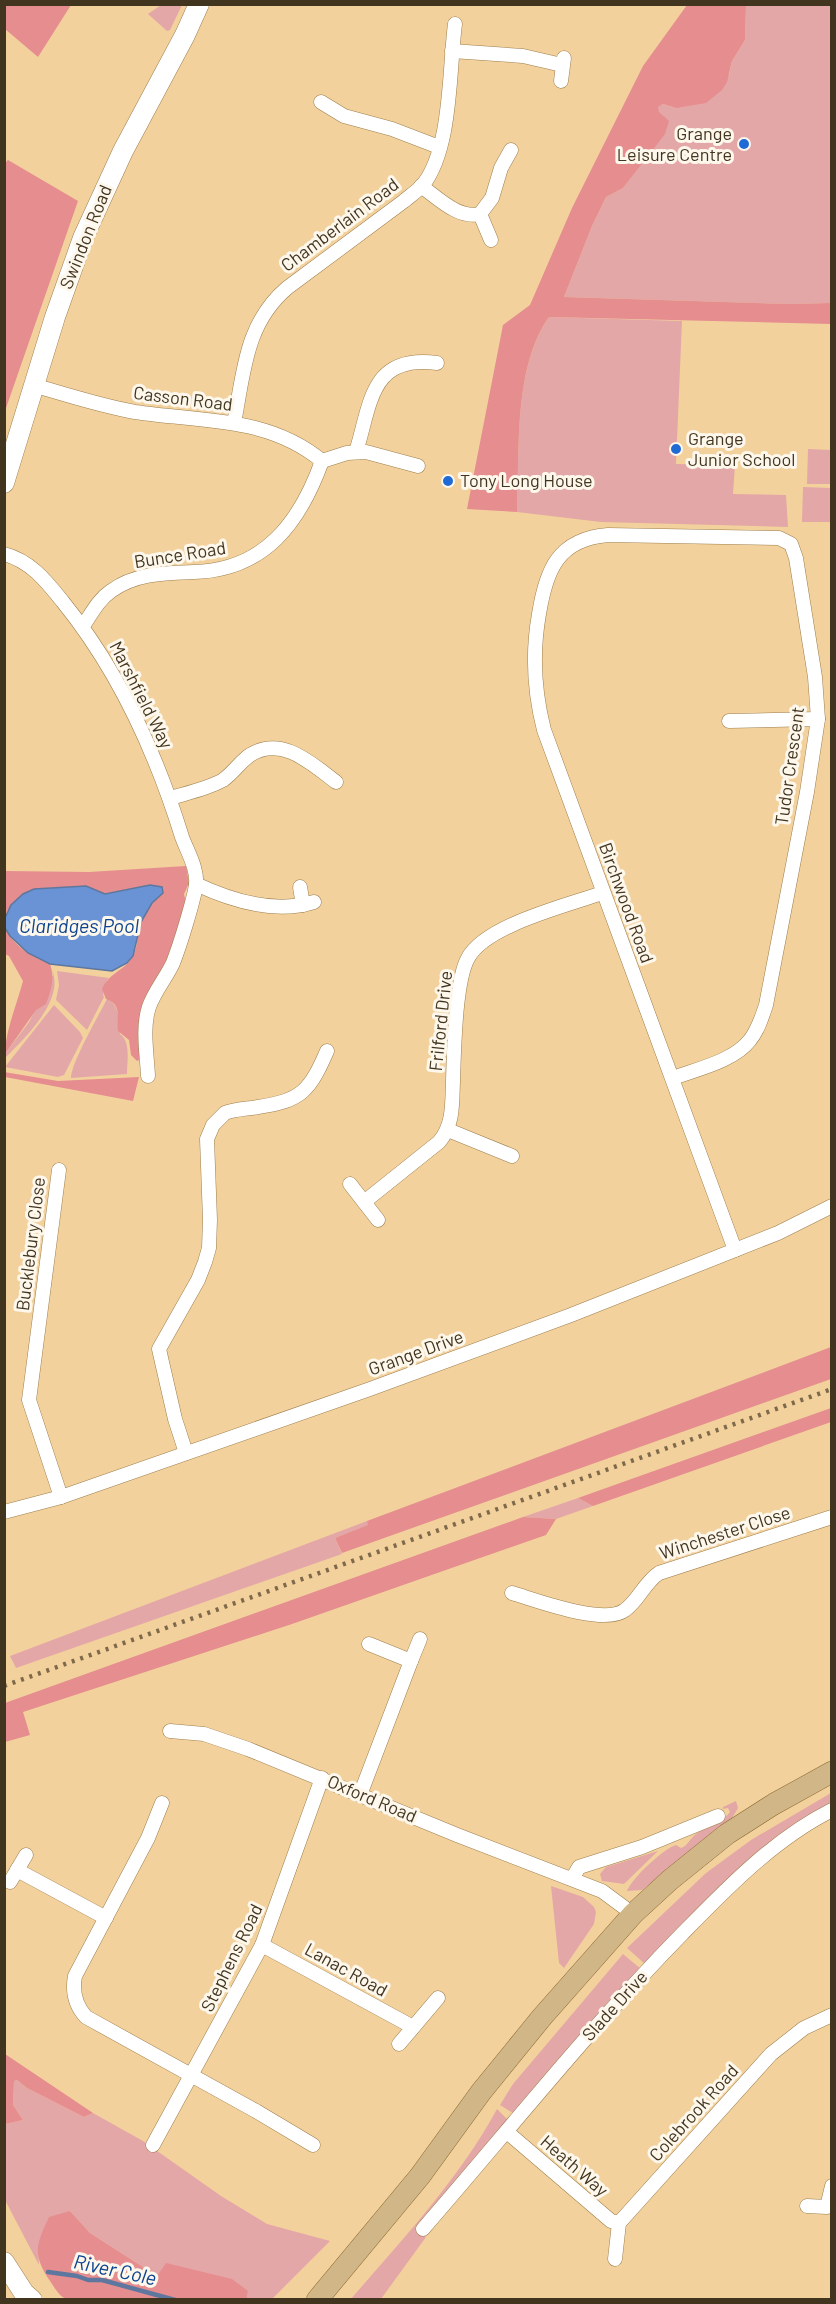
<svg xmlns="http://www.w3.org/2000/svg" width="836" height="2304" viewBox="0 0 836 2304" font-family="Barlow,sans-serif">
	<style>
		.green { fill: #e4a7a7 }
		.forest { fill: #e58d8f }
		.water { fill: #6993d4; stroke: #5d779e; stroke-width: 1.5 }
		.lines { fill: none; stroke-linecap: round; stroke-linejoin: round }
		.stream { stroke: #5d779e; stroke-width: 4.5 }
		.minor-casing { stroke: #9d7f4d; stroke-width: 15 }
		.secondary-casing { stroke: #9d7f4d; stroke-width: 21 }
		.primary-casing { stroke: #8b6a2f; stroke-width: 22 }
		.minor { stroke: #fff; stroke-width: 14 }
		.secondary { stroke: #fff; stroke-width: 20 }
		.primary { stroke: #d1b687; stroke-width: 21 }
		.rail { stroke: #7e6a4a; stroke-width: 4.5; stroke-dasharray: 3 6; stroke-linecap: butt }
		.poi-dot { fill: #1f6ad5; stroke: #fdf7ec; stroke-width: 2 }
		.labels { text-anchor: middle; stroke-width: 6; stroke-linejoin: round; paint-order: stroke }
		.poi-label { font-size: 18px; fill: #423520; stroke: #fdf7ec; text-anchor: start }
		.street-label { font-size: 18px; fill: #423520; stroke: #fdf7ec }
		.water-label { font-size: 20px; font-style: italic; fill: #0c4390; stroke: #fdf7ec }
	</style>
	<rect width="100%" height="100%" fill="#f3d19d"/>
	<g class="green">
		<path d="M161,5h21l-12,25 -3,1 -19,-17z"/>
		<path d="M746,5h85v298l-41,1 -226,-7 28,-71 14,-29 17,-9 25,-33 11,-43 -2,-5 6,-3 13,4 53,-33 3,-14 13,-21z"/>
		<path d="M549,317l133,4 -6,143 59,1 -2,29 53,1 2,32 -187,-5 -84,-10c3,-62 -4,-143 32,-195z"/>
		<path d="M808,449l23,1v34h-24z"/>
		<path d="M803,487l28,1v34h-29z"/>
		<path d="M52,970c13,30 -27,68 -47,88v-4l24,-32 24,-47z"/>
		<path d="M57,971l52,7 -2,2 -4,15 1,2 -17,33 -31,-30 3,-15z"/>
		<path d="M107,999c15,7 10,22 13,35 11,8 7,27 7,40l-56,4c0,-15 28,-63 36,-79z"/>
		<path d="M54,1005l26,27 3,6 -19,37 -6,2 -53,-10z"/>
		<path d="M578,1498l15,8 -37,13 -33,-2z"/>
		<path d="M367,1521l2,4 -34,13 7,16 -326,114 -6,-12z"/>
		<path d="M831,1793v10l-39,24 -147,137 -18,-16 79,-75 45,-33z"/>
		<path d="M736,1801l2,7 -7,12 -89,70 -15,1c5,-13 36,-42 49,-46l5,3c8,-3 8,-9 15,-14 11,-8 25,-10 34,-22l-2,-4 -5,1v-2z"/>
		<path d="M658,1851l-34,33 -22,-3 -2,-7 6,-7z"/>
		<path d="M551,1886l32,11 11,10 2,5 -2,12 -30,44 -5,-5z"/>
		<path d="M623,1954l18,15 -128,144 -13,-8 13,-21z"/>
		<path d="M17,2080l10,8 57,29 9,-4 50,28 78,55 46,28 63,17 -58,58h-25l1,-8 -91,-15 -67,-43 -20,-22 -32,38 1,16 -34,-65 -1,-76 19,-4 -10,-15 1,-24z"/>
		<path d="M497,2109l11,11 -87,109 5,8 -45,62 -31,1c52,-60 109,-121 147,-191z"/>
	</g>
	<g class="forest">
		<path d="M4,5l1,-1 66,1 -33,52 -33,-28z"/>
		<path d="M697,5h49l-1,35 -13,21 -5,21 -5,8 -16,13 -30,5 -13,-4 -5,3 1,5 10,9 -4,13 -42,54 -17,9 -14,29 -28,71 226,7 41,-1v21l-282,-7c-36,51 -29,134 -32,195l-50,-3 36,-184 27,-20 42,-97 71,-142 44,-61z"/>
		<path d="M8,160l70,41 -73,210 -1,-247z"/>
		<path d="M186,866l3,17 -5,11 2,9 -12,42 -28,56 -7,59 -2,1 -6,-6 -2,-15 -11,-9c-2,-14 5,-26 -12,-32l-4,-10c6,-15 21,-18 29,-30 7,-10 6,-21 8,-32 3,-12 13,-27 24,-34l-1,-6 -12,-2 -47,9 -17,-8 -52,3 -15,8 -12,14 -2,7v-47l84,1z"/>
		<path d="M4,926c9,20 27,30 46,38 5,14 1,26 -4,40l-10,6 -31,44c0,-22 12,-50 18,-73l-14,-25 -4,-2z"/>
		<path d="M4,1072l54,9 81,-4 -6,24 -128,-24z"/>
		<path d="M831,1347v32l-489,174 -7,-15 33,-13 -1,-4z"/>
		<path d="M831,1408v14l-238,84 -15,-8z"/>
		<path d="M523,1517l33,2 -10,16 -254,89 -269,88 7,23 -25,7v-39z"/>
		<path d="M4,2054h1l88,59 -9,4 -57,-29 -10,-8 -3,1 -1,24 10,15 -18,4z"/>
		<path d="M70,2211l20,22 67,43 9,-13 66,16 16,12 -1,8h-181c-8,-4 -11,-11 -16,-18 -18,-27 -14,-36 -1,-64z"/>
	</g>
	<path class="water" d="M150,885l12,2 1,6 -11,10 -11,19 -8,34 -6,7 -15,8 -62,-7 -22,-11 -18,-17 -5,-8v-10l6,-13 12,-11 11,-5 52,-3 19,8z"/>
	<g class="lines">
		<path class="stream" d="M48,2272l29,4 11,4h14l73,20"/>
		<defs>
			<g id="minor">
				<path d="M452,51l71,5 39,9"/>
				<path d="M561,81l3,-23"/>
				<path d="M321,102l23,14 48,13 47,18"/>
				<path d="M421,186c17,12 37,33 59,28l12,-16 9,-30 10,-18"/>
				<path d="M480,214l11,26"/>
				<path d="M33,385c34,10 68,21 102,27 66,10 133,4 187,49"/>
				<path d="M234,423c10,-51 11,-99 53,-135l117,-87c6,-5 13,-10 18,-15 30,-36 27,-117 33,-162"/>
				<path d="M356,452c15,-48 14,-98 81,-89"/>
				<path d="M322,461l25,-8 19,-1 52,14"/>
				<path d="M4,554c27,7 43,28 59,48 56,69 93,151 119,235 5,14 16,32 14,48 -3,18 -16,60 -23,78 -7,15 -19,29 -24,44 -7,21 -2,47 -1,69"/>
				<path d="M83,626c9,-13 15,-26 28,-35 24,-18 54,-18 83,-19 71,-2 106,-50 128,-111"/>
				<path d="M729,721l89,-2"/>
				<path d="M170,798c17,-5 37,-9 53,-18 10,-7 17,-18 27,-25 32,-20 62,9 86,27"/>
				<path d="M196,884c36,17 79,30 118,18"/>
				<path d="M300,887l3,18"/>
				<path d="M673,1078c24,-9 61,-17 77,-38 8,-10 12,-23 16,-35l41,-213 11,-73 -3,-42 -19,-119 -5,-14 -12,-6 -171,-3c-50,4 -62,35 -69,79 -7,39 -5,77 5,116l191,520"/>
				<path d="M448,1130l64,26"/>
				<path d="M59,1170l-30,230 32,97"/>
				<path d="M350,1184l14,18"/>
				<path d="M378,1220l-14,-18 75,-60c15,-17 13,-40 14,-61 1,-29 2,-100 15,-123 18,-33 98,-52 134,-65"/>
				<path d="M186,1453l-11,-34 -16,-70 39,-69 7,-18 4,-14 1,-28 -3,-81 6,-14 12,-12c10,-4 22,-4 33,-6 44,-6 52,-17 69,-56"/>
				<path d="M4,1512l57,-15 309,-108 201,-74 207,-82 54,-27"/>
				<path d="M512,1593c24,7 92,33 113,17 14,-10 19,-27 34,-37l173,-56"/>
				<path d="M411,1661l9,-22"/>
				<path d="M170,1731l34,3 44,15 209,86 145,56 31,23"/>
				<path d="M360,1795l51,-134 -42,-17"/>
				<path d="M162,1803l-14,35 -73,138c-3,16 0,29 11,41l170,94 57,34"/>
				<path d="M17,1870l89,48"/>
				<path d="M572,1879l7,-12 63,-20 76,-31"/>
				<path d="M10,1882l16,-27"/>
				<path d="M262,1945l151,82"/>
				<path d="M399,2044l39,-46"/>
				<path d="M507,2132l104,89 8,2"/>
				<path d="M153,2145l109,-200 60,-167"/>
				<path d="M807,2206l20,1 5,-21"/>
				<path d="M423,2229c86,-99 167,-201 259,-295 44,-45 92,-95 150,-124"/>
				<path d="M615,2259l4,-36 152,-169 33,-26 28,-13"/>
			</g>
			<g id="secondary">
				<path d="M4,483l51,-166 28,-79 40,-87 62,-116 14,-31"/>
				<path d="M4,2262l20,31 8,7"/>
			</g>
			<path id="primary" d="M317,2300l103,-124 61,-84 61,-75 91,-103 37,-34 57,-46 47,-30 58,-32"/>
		</defs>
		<use href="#minor" class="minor-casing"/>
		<use href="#secondary" class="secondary-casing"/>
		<use href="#primary" class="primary-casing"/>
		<use href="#minor" class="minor"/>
		<use href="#secondary" class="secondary"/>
		<use href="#primary" class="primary"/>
		<path class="rail" d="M4,1686l828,-297"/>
	</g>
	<g class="poi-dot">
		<circle cx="744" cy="144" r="6"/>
		<circle cx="676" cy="449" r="6"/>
		<circle cx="448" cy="481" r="6"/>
	</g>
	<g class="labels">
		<g class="poi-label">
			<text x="732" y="140" text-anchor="end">Grange<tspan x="732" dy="21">Leisure Centre</tspan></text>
			<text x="688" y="445">Grange<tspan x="688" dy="21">Junior School</tspan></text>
			<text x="460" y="487">Tony Long House</text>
		</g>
		<g class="street-label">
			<text transform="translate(340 225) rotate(-37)" y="6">Chamberlain Road</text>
			<text transform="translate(86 237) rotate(-68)" y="6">Swindon Road</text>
			<text transform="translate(183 399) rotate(7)" y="6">Casson Road</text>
			<text transform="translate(180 555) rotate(-9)" y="6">Bunce Road</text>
			<text transform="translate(141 695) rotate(63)" y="6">Marshfield Way</text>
			<text transform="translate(790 766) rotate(-82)" y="6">Tudor Crescent</text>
			<text transform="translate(626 903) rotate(70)" y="6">Birchwood Road</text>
			<text transform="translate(441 1021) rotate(-84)" y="6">Frilford Drive</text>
			<text transform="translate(31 1244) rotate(-83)" y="6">Bucklebury Close</text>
			<text transform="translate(416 1353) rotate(-20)" y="6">Grange Drive</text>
			<text transform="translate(725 1533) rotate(-18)" y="6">Winchester Close</text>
			<text transform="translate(372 1799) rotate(23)" y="6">Oxford Road</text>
			<text transform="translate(232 1958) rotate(-64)" y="6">Stephens Road</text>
			<text transform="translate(346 1970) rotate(29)" y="6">Lanac Road</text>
			<text transform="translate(615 2006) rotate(-48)" y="6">Slade Drive</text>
			<text transform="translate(694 2113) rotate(-48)" y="6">Colebrook Road</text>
			<text transform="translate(574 2166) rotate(41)" y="6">Heath Way</text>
		</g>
		<g class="water-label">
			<text x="79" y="933">Claridges Pool</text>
			<text transform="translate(115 2270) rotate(12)" y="7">River Cole</text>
		</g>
	</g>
	<rect width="836" height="2304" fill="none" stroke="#423520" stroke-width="12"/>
</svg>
